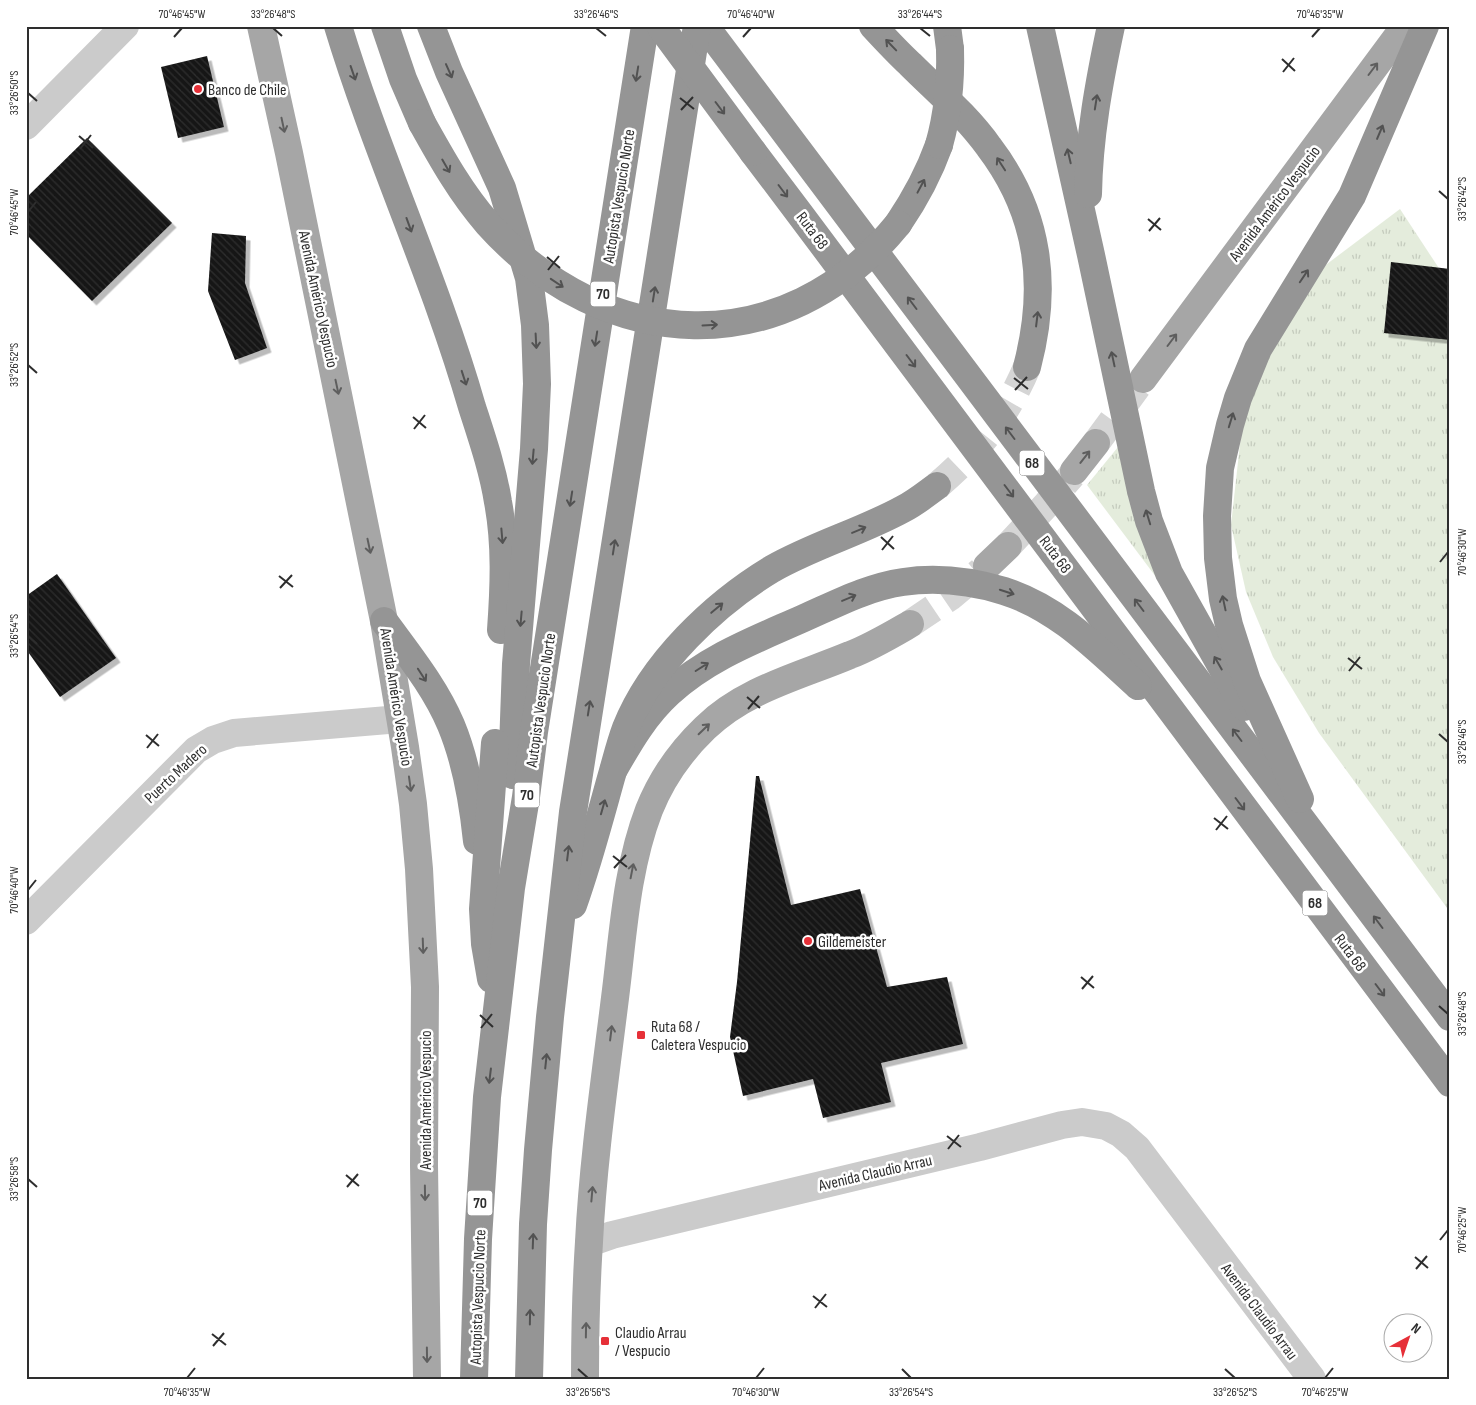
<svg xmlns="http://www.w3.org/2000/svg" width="1476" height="1405" viewBox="0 0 1476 1405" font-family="'Sofia Sans Condensed',sans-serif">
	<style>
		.grass { fill: url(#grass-tufts) }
		.building { fill: url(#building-back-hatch); filter: url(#shadow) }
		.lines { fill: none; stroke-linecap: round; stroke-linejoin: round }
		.major-tunnel { stroke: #d5d5d5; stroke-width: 28; stroke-dasharray: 28 14; stroke-linecap: butt }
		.highway-tunnel { stroke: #d5d5d5; stroke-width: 28; stroke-dasharray: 28 14; stroke-linecap: butt }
		.minor { stroke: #cbcbcb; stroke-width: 28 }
		.major { stroke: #a6a6a6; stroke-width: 28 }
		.highway { stroke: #959595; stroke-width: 28 }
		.highway-bridge { stroke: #959595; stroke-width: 28 }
		.oneway { stroke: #525252 }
		.oneway2 { stroke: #5e5e5e }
		.ticks { fill: none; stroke: #2e2e2e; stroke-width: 2 }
		.poi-dot { fill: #e63038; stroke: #fff; stroke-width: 2 }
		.labels { text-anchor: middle; stroke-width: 5; stroke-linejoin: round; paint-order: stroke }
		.shield { fill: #fff; stroke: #6d6d6d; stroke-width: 1 }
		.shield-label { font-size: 15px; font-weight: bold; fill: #2e2e2e }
		.poi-label { font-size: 16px; fill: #2e2e2e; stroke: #fff; text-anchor: start }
		.street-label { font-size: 16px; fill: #2e2e2e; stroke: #fff }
		.neatline { fill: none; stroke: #2e2e2e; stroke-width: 2 }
		.ticks-label { font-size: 12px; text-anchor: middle; fill: #2e2e2e }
	</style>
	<defs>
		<pattern id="grass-tufts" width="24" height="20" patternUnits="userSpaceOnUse" patternTransform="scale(1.25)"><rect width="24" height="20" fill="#e4ecdc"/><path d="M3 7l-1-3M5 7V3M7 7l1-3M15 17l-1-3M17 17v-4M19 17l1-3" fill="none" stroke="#c4cbbd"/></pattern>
		<pattern id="building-back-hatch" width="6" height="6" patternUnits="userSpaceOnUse" patternTransform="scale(1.25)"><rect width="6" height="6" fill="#151515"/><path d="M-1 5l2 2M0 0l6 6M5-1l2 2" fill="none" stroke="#2f2f2f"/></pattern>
		<filter id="shadow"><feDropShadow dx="4.5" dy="4.5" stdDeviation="0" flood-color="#0004"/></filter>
	</defs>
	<rect width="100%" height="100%" fill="#fff"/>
	<g class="grass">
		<path d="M1400,209l50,76v627l-131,-179 -46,-76 -27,-65 -15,-67 13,-117 63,-129z"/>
		<path d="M1118,447l38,130 -69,-92z"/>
	</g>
	<g class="building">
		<path d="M207,56l17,71 -46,11 -17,-71z"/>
		<path d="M87,138l85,85 -80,78 -66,-67v-36z"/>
		<path d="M212,233l34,3 -1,47 22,65 -32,12 -27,-69z"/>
		<path d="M1391,262l59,7v71l-66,-7z"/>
		<path d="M57,574l59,84 -56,39 -34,-48v-53z"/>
		<path d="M756,776h3l32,129 69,-16 27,98 60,-10 16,67 -82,19 10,39 -68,16 -10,-39 -70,17 -13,-59 7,-55z"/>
	</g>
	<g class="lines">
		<g class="major-tunnel">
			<path d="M1096,443l47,-64"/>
			<path d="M1008,546l39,-42 25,-29"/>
			<path d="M910,624l40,-27 31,-26"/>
		</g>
		<path class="highway-tunnel" d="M937,486c41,-35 69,-69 90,-119"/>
		<g class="minor">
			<path d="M26,126l99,-100"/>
			<path d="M26,921l170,-171 17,-10 21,-7 166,-14"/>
			<path d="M589,1243l23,-8 368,-88 82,-22 20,-3 24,4 15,8 16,14 175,231"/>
		</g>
		<g class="major">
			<path d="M261,26l28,127 95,468 21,126 8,57 6,65 6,118 -1,178 3,214"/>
			<path d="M1143,379l262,-353"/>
			<path d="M1074,471l22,-28"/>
			<path d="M987,566l21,-20"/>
			<path d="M585,1379c0,-46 1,-91 4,-137 4,-81 16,-163 26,-244 8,-62 11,-128 34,-188 12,-30 32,-59 56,-82 40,-39 95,-52 145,-73 21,-8 41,-20 60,-31"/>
		</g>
		<g class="highway">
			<path d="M338,26c39,129 97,252 134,381 10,31 21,63 26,95 8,42 6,86 3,128"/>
			<path d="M385,26l18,53 19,44"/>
			<path d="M431,26l18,46 53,116 27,90 6,47 2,59 -3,65 -18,215 -4,111"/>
			<path d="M705,26l745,991"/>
			<path d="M873,26c12,13 24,26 37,38 27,27 57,52 79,83 51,67 59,140 38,220"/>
			<path d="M947,26l3,23"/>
			<path d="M1040,26l51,229 50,236 8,30 20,52 75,134"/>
			<path d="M753,152c234,309 464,621 697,931"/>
			<path d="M1088,194c1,-57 11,-112 23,-168"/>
			<path d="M898,224c17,-25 31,-51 41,-79"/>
			<path d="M384,621c24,33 51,66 67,104 15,36 22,77 26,116"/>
			<path d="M614,769c16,-28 31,-54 55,-76 39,-36 88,-54 135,-75 32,-14 64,-31 99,-36 34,-5 68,-1 101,9 54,17 93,58 134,95"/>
			<path d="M1300,799l-53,-118 -18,-56 -6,-26 -5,-41 -1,-42 3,-48 10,-43 8,-27 20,-49 94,-153 73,-170"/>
			<path d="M573,905c15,-42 26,-84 38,-127 5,-17 9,-34 15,-50 26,-65 88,-124 146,-159 42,-24 89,-37 131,-60 12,-6 23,-15 34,-23"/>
			<path d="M491,979l-6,-35 -2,-35 12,-166"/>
			<path d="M474,1379l4,-140 9,-142 24,-209 15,-91 8,-65 111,-706"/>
			<path d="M529,1379l4,-155 5,-74 12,-133 23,-205 124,-786"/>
		</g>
		<g class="highway-bridge">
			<path d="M660,26l93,126"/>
			<path d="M422,123c20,36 39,70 66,101 117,130 296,140 410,0"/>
			<path d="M939,145c9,-32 12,-63 11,-96"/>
		</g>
	</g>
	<defs><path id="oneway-shaft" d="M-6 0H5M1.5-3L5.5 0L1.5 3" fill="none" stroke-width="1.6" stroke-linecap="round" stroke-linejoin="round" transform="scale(1.25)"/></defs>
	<g class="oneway">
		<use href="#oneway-shaft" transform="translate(891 45) rotate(-134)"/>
		<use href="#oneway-shaft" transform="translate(449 71) rotate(66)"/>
		<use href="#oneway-shaft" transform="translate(353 73) rotate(71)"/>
		<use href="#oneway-shaft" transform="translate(637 74) rotate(99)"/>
		<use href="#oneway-shaft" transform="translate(1096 102) rotate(-81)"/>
		<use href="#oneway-shaft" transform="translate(720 108) rotate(53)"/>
		<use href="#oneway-shaft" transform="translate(1380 132) rotate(-67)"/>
		<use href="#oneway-shaft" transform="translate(1069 156) rotate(-103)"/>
		<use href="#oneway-shaft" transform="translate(1001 164) rotate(-123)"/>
		<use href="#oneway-shaft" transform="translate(446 166) rotate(60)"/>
		<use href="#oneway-shaft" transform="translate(921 186) rotate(-62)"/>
		<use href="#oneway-shaft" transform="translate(783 191) rotate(53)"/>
		<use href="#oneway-shaft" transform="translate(409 225) rotate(70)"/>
		<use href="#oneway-shaft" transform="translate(1304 276) rotate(-56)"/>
		<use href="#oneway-shaft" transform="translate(557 283) rotate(34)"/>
		<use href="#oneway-shaft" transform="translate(654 294) rotate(-81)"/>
		<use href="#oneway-shaft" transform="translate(912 303) rotate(-127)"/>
		<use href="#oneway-shaft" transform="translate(1037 319) rotate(-83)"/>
		<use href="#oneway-shaft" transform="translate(710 325) rotate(-3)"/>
		<use href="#oneway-shaft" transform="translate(596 339) rotate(99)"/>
		<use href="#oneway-shaft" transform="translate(536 341) rotate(87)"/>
		<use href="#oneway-shaft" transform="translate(1113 359) rotate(-102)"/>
		<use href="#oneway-shaft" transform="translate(911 361) rotate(53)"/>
		<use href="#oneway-shaft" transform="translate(464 378) rotate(72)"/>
		<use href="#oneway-shaft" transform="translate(1231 420) rotate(-73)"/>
		<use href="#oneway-shaft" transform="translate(1010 433) rotate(-127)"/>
		<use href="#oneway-shaft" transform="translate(533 457) rotate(95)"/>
		<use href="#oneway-shaft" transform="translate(1009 491) rotate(53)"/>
		<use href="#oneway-shaft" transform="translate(571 499) rotate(99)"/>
		<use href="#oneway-shaft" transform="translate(1148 517) rotate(-107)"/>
		<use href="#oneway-shaft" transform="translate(859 530) rotate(-23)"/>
		<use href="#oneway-shaft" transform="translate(502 536) rotate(85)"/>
		<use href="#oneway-shaft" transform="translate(614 547) rotate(-81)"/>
		<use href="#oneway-shaft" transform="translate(1007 592) rotate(18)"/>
		<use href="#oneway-shaft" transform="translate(849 598) rotate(-23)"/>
		<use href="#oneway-shaft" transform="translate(1224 603) rotate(-102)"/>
		<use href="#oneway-shaft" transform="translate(1139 605) rotate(-127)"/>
		<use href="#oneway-shaft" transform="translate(717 608) rotate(-40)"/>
		<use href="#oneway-shaft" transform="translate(521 619) rotate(95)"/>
		<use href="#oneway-shaft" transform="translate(1218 663) rotate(-120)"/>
		<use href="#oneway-shaft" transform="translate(702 667) rotate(-32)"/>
		<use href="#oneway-shaft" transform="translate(422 675) rotate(57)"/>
		<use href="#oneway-shaft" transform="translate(589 708) rotate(-81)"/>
		<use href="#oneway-shaft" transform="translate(1237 735) rotate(-127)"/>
		<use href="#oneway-shaft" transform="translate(1240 804) rotate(53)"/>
		<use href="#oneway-shaft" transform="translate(603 807) rotate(-74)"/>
		<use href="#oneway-shaft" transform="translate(568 853) rotate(-83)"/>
		<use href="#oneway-shaft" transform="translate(1378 922) rotate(-127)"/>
		<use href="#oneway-shaft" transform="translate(1380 990) rotate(53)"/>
		<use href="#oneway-shaft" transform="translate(546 1061) rotate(-84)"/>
		<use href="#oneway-shaft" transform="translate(490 1076) rotate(97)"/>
		<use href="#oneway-shaft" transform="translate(533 1241) rotate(-88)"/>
		<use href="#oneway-shaft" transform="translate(530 1317) rotate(-89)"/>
	</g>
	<g class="oneway2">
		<use href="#oneway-shaft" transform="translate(1373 69) rotate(-53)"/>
		<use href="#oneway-shaft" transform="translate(283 125) rotate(78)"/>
		<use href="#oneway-shaft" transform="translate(1172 340) rotate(-53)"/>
		<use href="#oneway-shaft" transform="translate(337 387) rotate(78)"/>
		<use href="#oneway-shaft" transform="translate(1085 457) rotate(-52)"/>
		<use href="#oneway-shaft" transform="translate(369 546) rotate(78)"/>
		<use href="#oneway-shaft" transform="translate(704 729) rotate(-44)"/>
		<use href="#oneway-shaft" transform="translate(410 784) rotate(82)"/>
		<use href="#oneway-shaft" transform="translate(632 871) rotate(-79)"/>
		<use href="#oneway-shaft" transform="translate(423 946) rotate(88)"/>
		<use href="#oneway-shaft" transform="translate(611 1033) rotate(-83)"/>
		<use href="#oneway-shaft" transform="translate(425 1193) rotate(89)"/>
		<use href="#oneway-shaft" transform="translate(592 1194) rotate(-85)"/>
		<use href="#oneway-shaft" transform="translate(586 1330) rotate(-89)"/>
		<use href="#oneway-shaft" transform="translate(427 1355) rotate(89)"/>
	</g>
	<path class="ticks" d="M273,28l9,8M596,28l10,8M920,28l10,8M174,37l8,-9M743,37l8,-9M1312,37l8,-9M1282,59l13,12M1283,72l11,-14M28,93l9,8M680,98l14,11M681,110l12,-13M79,136l14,12M80,149l11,-14M1439,191l9,8M28,212l8,-10M1148,219l13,11M1149,231l11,-13M547,257l13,11M548,270l11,-14M28,365l9,8M1014,378l14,11M1015,390l12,-13M413,417l13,11M414,429l11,-14M881,537l13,12M882,550l11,-14M1440,562l8,-10M279,576l14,11M280,588l12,-13M28,636l9,8M1348,658l14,11M1349,671l11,-14M747,697l13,11M748,709l11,-13M1439,734l9,8M146,735l13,11M147,748l11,-14M1214,818l14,11M1216,830l11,-14M613,856l14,11M614,868l12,-13M28,890l8,-10M1081,977l13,11M1082,989l11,-13M1439,1006l9,8M480,1015l13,12M481,1028l11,-14M947,1136l14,11M948,1149l11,-14M346,1175l13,11M28,1179l9,8M347,1187l11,-13M1440,1240l8,-10M1415,1257l13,11M1416,1269l11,-13M813,1296l14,11M815,1308l11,-14M212,1334l14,11M213,1346l11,-13M578,1369l10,9M902,1369l9,9M1225,1369l10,9M187,1378l8,-10M756,1378l8,-10M1325,1378l8,-10"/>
	<g class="poi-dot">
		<circle cx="198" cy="89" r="5"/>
		<circle cx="808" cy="941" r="5"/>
		<rect x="636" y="1030" width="10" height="10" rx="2.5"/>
		<rect x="600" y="1336" width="10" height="10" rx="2.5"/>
	</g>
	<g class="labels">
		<g class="shield">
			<rect x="590.5" y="281.5" width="25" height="25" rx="4"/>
			<rect x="1019.5" y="450.5" width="25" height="25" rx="4"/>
			<rect x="514.5" y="782.5" width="25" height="25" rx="4"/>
			<rect x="1302.5" y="890.5" width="25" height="25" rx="4"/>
			<rect x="467.5" y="1190.5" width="25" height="25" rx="4"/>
		</g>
		<g class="shield-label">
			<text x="603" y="299">70</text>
			<text x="1032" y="468">68</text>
			<text x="527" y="800">70</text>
			<text x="1315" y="908">68</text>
			<text x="480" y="1208">70</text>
		</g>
		<g class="poi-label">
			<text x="208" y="95">Banco de Chile</text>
			<text x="818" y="947">Gildemeister</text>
			<text x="651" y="1032">Ruta 68 /<tspan x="651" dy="18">Caletera Vespucio</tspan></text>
			<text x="615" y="1338">Claudio Arrau<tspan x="615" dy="18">/ Vespucio</tspan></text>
		</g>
		<g class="street-label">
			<text transform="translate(618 196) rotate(-81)" y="6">Autopista Vespucio Norte</text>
			<text transform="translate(1274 203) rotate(-53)" y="6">Avenida Américo Vespucio</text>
			<text transform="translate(813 230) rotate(53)" y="6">Ruta 68</text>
			<text transform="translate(319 299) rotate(78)" y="6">Avenida Américo Vespucio</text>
			<text transform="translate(1056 554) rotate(53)" y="6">Ruta 68</text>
			<text transform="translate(397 697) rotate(81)" y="6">Avenida Américo Vespucio</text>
			<text transform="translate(540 700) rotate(-82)" y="6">Autopista Vespucio Norte</text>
			<text transform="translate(175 773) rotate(-43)" y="6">Puerto Madero</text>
			<text transform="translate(1351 952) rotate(53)" y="6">Ruta 68</text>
			<text transform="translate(425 1100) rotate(-90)" y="6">Avenida Américo Vespucio</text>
			<text transform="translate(875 1172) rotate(-13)" y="6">Avenida Claudio Arrau</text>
			<text transform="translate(477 1297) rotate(-88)" y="6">Autopista Vespucio Norte</text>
			<text transform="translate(1260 1311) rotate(53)" y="6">Avenida Claudio Arrau</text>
		</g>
	</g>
	<rect width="1476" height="1405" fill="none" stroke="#ffffff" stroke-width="55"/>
	<g transform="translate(1408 1338) rotate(40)"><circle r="24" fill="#ffffff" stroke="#ababab"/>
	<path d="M0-4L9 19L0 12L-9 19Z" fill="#e63038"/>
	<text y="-8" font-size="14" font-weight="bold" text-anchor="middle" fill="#2e2e2e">N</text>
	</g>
	<rect x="28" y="28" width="1420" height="1350" class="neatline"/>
	<g class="ticks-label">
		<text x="182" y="18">70°46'45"W</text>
		<text x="273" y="18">33°26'48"S</text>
		<text x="596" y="18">33°26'46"S</text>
		<text x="751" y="18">70°46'40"W</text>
		<text x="920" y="18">33°26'44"S</text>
		<text x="1320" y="18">70°46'35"W</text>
		<text transform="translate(14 93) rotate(-90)" y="4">33°26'50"S</text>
		<text transform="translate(1462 199) rotate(-90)" y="4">33°26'42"S</text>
		<text transform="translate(14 212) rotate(-90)" y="4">70°46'45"W</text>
		<text transform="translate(14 365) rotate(-90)" y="4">33°26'52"S</text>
		<text transform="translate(1462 552) rotate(-90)" y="4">70°46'30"W</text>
		<text transform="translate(14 636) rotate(-90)" y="4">33°26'54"S</text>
		<text transform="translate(1462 742) rotate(-90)" y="4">33°26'46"S</text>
		<text transform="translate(14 890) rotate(-90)" y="4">70°46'40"W</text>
		<text transform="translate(1462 1014) rotate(-90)" y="4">33°26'48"S</text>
		<text transform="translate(14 1179) rotate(-90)" y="4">33°26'58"S</text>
		<text transform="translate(1462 1230) rotate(-90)" y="4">70°46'25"W</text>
		<text x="187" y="1396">70°46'35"W</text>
		<text x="588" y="1396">33°26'56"S</text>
		<text x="756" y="1396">70°46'30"W</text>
		<text x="911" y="1396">33°26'54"S</text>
		<text x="1235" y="1396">33°26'52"S</text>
		<text x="1325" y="1396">70°46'25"W</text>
	</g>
</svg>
